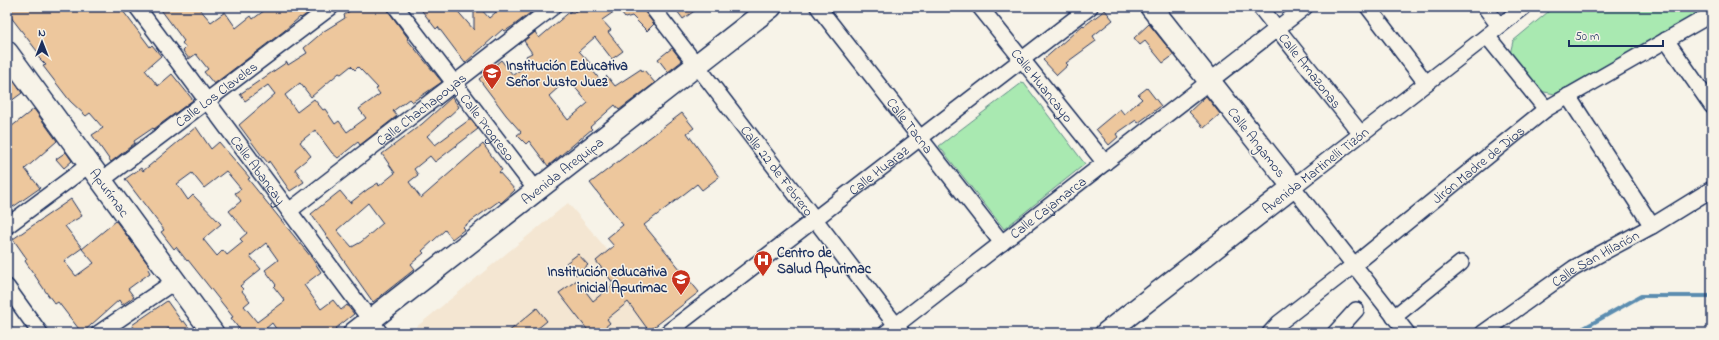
<svg xmlns="http://www.w3.org/2000/svg" width="1719" height="340" viewBox="0 0 1719 340" font-family="'Indie Flower',sans-serif">
	<style>
		.built { fill: #f4e6d2 }
		.green { fill: #a9e9b1; stroke: #628c88 }
		.lines { fill: none; stroke-linecap: round; stroke-linejoin: round }
		.stream { stroke: #5b8db0; stroke-width: 4 }
		.building { fill: #edc79d; stroke: #1b2f5e; fill-rule: evenodd }
		.street-casing { stroke: #1b2f5e; stroke-width: 18 }
		.secondary-casing { stroke: #1b2f5e; stroke-width: 24 }
		.street { stroke: #f7f3e8; stroke-width: 15 }
		.secondary { stroke: #f7f3e8; stroke-width: 21 }
		.labels { text-anchor: middle; stroke-width: 3; stroke-linejoin: round; paint-order: stroke }
		.poi-label { font-size: 14px; font-weight: bold; fill: #1b2f5e; stroke: #f7f3e8; text-anchor: start }
		.street-label { font-size: 14px; fill: #1b2f5e; stroke: #f7f3e8 }
	</style>
	<rect width="100%" height="100%" fill="#f7f3e8"/>
	<filter id="ink" filterUnits="userSpaceOnUse"><feTurbulence type="fractalNoise" baseFrequency=".025" numOctaves="2"/><feDisplacementMap in="SourceGraphic" scale="8" xChannelSelector="R" yChannelSelector="G"/><feConvolveMatrix kernelMatrix="1 2 1 2 8 2 1 2 1" color-interpolation-filters="sRGB"/></filter>
	<g filter="url(#ink)">
		<path class="built" d="M568,203l92,110 -24,20h-227z"/>
		<g class="green">
			<path d="M1554,7h158v13l-8,-10 -149,84 -16,-3 -29,-37 3,-13z"/>
			<path d="M1023,82l62,82 -81,65 -65,-83z"/>
		</g>
		<g class="lines">
			<path class="stream" d="M1575,333l66,-37h71"/>
		</g>
		<g class="building">
			<path d="M7,7h113l30,40 2,-2 9,11 -16,14 13,16 14,-12 21,26 -39,29 -1,-1 -19,13 1,2 -24,19 -19,-27 11,-7 -13,-15 -4,3 -16,-15 -27,-35 3,-1 -8,-8 2,-2 -33,-43z"/>
			<path d="M159,7h39l13,15 14,-10 11,16 15,-12 2,3 16,-12h44l-3,2 1,2 -10,7 -1,-1 -16,14 -70,53 -10,-12 4,-3 -12,-15 -7,5 -6,-8 3,-3 -4,-5 2,-2z"/>
			<path d="M355,7h32l2,5 19,26 -1,1 35,43 -30,20 -3,-3 -16,12 4,5 -37,29 -2,-3 -20,16 -6,-5 -17,-23 -15,12 11,14 -16,13 9,13 -14,9 -21,-30 -1,2 -6,-7 -23,-31 36,-31 -7,-9 -23,16 -5,-7 47,-32 1,3 19,-12 -3,-5 20,-17 21,-13 -1,-3zM351,66l4,4 3,-3 4,4 16,17 -2,1 4,5 -21,15 7,9 -19,14 -8,-11 -4,3 -10,-15 -2,1 -9,-11 -17,13 -12,-17 15,-12 11,14 28,-24 2,1z"/>
			<path d="M419,7h35l20,23v-23h5l10,11 13,-11h36l-25,19 -8,5 -2,-2 -38,34 -27,-36 -2,2z"/>
			<path d="M581,7h62l2,5 9,12 -7,7 -15,-15 -7,2 -7,-9 -16,11 9,10 -3,2 15,19 -11,8 -17,-22 -16,14 12,13 -2,2 12,15 6,-5 8,10 26,-17 1,2 2,-1 11,13 -36,27 -4,-5 -25,22 2,2 -44,37 -19,-25 -3,3 -9,-9 4,-3 -15,-17 -27,-36 22,-19 12,15 17,-12 -4,-7 6,-3 -8,-12 11,-9 4,6 34,-29 2,3zM568,79l20,24 -20,17 -19,-24z"/>
			<path d="M674,7h26l-17,12z"/>
			<path d="M1105,10l8,10 -20,16 3,5 -30,22 2,2 -11,10 -14,-15 40,-35 1,1z"/>
			<path d="M1149,24l25,31 -11,8 -18,-22 -5,4 -6,-7z"/>
			<path d="M672,48l10,13 -14,11 -10,-13z"/>
			<path d="M7,72l15,21 -15,11z"/>
			<path d="M1147,88l14,18 -23,17 -2,-3 -20,14 2,3 -9,8 -13,-16 24,-20 4,5 18,-15 -4,-4z"/>
			<path d="M1206,96l14,18 -16,14 -15,-16z"/>
			<path d="M452,97l7,10 -32,29 8,9 34,-25h2l7,9 -43,33 -5,-6 -16,13 4,6 -9,7 12,16 62,-54 19,26 -3,2 16,18 -14,13 -2,-2 -36,26 2,2 -13,10 -7,-9 -23,21 2,2 -13,11 4,5 -42,33 -62,-88 29,-23 10,12 18,-14 10,-6 1,3 16,-13 -13,-19 40,-30zM368,203l15,20 -22,19 -9,5 -15,-17z"/>
			<path d="M34,109l23,32 -32,28 15,19 -27,19 -6,-7v-8l5,-4 -5,-6v-52z"/>
			<path d="M682,113l12,15 -7,5 32,44 -17,13 -5,-6 -53,41 55,67 -50,39 -21,-29 -21,17 3,4 -12,10h-8l-31,-40 18,-13 16,21 21,-17 -18,-23 18,-15 -7,-8 16,-13 -33,-42z"/>
			<path d="M196,127l15,22 8,-7 31,36 -2,1 63,78 10,15 -17,13 17,24 12,-9 8,10 6,-5 7,9 -19,15 3,4h-59l-7,-10 -9,8 2,2h-23l-11,-15 2,-1 -45,-57 -1,1 -11,-14 -2,2 -13,-17 3,-2 -39,-51 16,-11 2,3zM226,171l15,18 -6,4 6,8 -12,10 18,22 -7,6 3,3 -16,13 -4,-5 -6,6 -14,-17 18,-15 -28,-29 -5,5 -11,-16 15,-11 12,15zM266,243l12,17 -13,10 11,15 -2,2 11,14 -28,21 -13,-16 6,-5 -8,-10 1,-2 -3,-3 21,-17 -11,-13z"/>
			<path d="M66,152l6,9 -8,7 -8,-9z"/>
			<path d="M71,199l11,17 -17,10 17,22 -18,13 12,15 18,-13 -12,-14 34,-28 34,46 -2,2 2,4 -22,16 6,8 -12,8 -3,-5 -37,33 -24,-31 -3,2 -7,-9 -23,-34 2,-2 -14,-20z"/>
			<path d="M578,254l10,11 -12,10 -10,-12z"/>
			<path d="M167,301l15,21 2,-1 9,12h-26l3,-3 -1,-2 -7,5h-24l-6,-8z"/>
			<path d="M537,308l10,13 -15,12h-25z"/>
		</g>
		<g class="lines">
			<defs>
				<g id="street">
					<path id="s1" d="M137,7l243,326"/>
					<path id="s2" d="M396,7l140,183"/>
					<path id="s3" d="M652,7l250,326"/>
					<path id="s4" d="M818,7l184,236"/>
					<path id="s5" d="M980,7l125,156"/>
					<path id="s6" d="M1260,7l101,127"/>
					<path d="M1368,7l58,76"/>
					<path d="M1485,7l14,19"/>
					<path d="M1487,36l59,73"/>
					<path d="M1666,40l46,66"/>
					<path d="M1568,96l84,130"/>
					<path id="s7" d="M102,180l229,-173"/>
					<path id="s8" d="M289,211l264,-204"/>
					<path d="M7,226l83,-62"/>
					<path d="M7,287l33,46"/>
					<path d="M1394,317l67,-54"/>
					<path d="M99,333l76,-52"/>
					<path id="s9" d="M667,333l423,-326"/>
					<path id="s10" d="M886,333l419,-326"/>
					<path id="s11" d="M1270,333l9,-10 75,-58 192,-156 157,-90"/>
					<path d="M1335,333l21,-23"/>
					<path d="M1407,333l-114,-146 231,-180"/>
					<path id="s12" d="M1483,333l91,-65 78,-42 60,-37"/>
				</g>
				<g id="secondary">
					<path id="s13" d="M7,52l206,281"/>
					<path id="s14" d="M354,333l417,-326"/>
					<path d="M1106,333l187,-146 -142,-180"/>
				</g>
			</defs>
			<use href="#street" class="street-casing"/>
			<use href="#secondary" class="secondary-casing"/>
			<use href="#street" class="street"/>
			<use href="#secondary" class="secondary"/>
		</g>
	</g>
	<defs>
		<symbol id="school-pin" viewBox="-11 -11 22 30"><path d="M0 17L-7.5 6A9.5 9.5 0 1 1 7.5 6Z" fill="#c8321e" stroke="#f7f3e8"/><path d="M0-5L7-2L0 1L-7-2ZM-4 1L0 2.5L4 1V4Q0 6-4 4Z" fill="#fff"/></symbol>
		<symbol id="hospital-pin" viewBox="-11 -11 22 30"><path d="M0 17L-7.5 6A9.5 9.5 0 1 1 7.5 6Z" fill="#c8321e" stroke="#f7f3e8"/><path d="M-5-5h3v3.5h4V-5h3V5h-3V1.5h-4V5h-3Z" fill="#fff"/></symbol>
	</defs>
	<g fill-rule="evenodd">
		<use href="#school-pin" x="481" y="62" width="22" height="30"/>
		<use href="#hospital-pin" x="752" y="249" width="22" height="30"/>
		<use href="#school-pin" x="670" y="268" width="22" height="30"/>
	</g>
	<g class="labels">
		<g class="poi-label">
			<text x="506" y="70">Institución Educativa<tspan x="506" dy="16">Señor Justo Juez</tspan></text>
			<text x="777" y="257">Centro de<tspan x="777" dy="16">Salud Apurimac</tspan></text>
			<text x="667" y="276" text-anchor="end">Institución educativa<tspan x="667" dy="16">inicial Apurimac</tspan></text>
		</g>
		<g class="street-label">
			<text dy="5" stroke="none"><textPath href="#s6" startOffset="81">Calle Amazonas</textPath></text>
			<text dy="5" stroke="none"><textPath href="#s5" startOffset="100">Calle Huancayo</textPath></text>
			<text dy="5" stroke="none"><textPath href="#s7" startOffset="143">Calle Los Claveles</textPath></text>
			<text dy="5" stroke="none"><textPath href="#s8" startOffset="167">Calle Chachapoyas</textPath></text>
			<text dy="5" stroke="none"><textPath href="#s4" startOffset="150">Calle Tacna</textPath></text>
			<text dy="5" stroke="none"><textPath href="#s2" startOffset="151">Calle Progreso</textPath></text>
			<text transform="translate(1257 142) rotate(52)" y="5">Calle Angamos</text>
			<text dy="5" stroke="none"><textPath href="#s11" startOffset="268">Jirón Madre de Dios</textPath></text>
			<text dy="5" stroke="none"><textPath href="#s1" startOffset="203">Calle Abancay</textPath></text>
			<text dy="5" stroke="none"><textPath href="#s14" startOffset="264">Avenida Arequipa</textPath></text>
			<text dy="5" stroke="none"><textPath href="#s3" startOffset="206">Calle 22 de Febrero</textPath></text>
			<text dy="5" stroke="none"><textPath href="#s9" startOffset="267">Calle Huaraz</textPath></text>
			<text transform="translate(1315 170) rotate(-38)" y="5">Avenida Martinelli Tizón</text>
			<text dy="5" stroke="none"><textPath href="#s13" startOffset="174">Apurímac</textPath></text>
			<text dy="5" stroke="none"><textPath href="#s10" startOffset="205">Calle Cajamarca</textPath></text>
			<text dy="5" stroke="none"><textPath href="#s12" startOffset="135">Calle San Hilarión</textPath></text>
		</g>
	</g>
	<rect width="1719" height="340" fill="none" stroke="#f7f3e8" stroke-width="24"/>
	<rect x="12" y="12" width="1695" height="316" fill="none" stroke="#1b2f5e" stroke-width="1.5" filter="url(#ink)"/>
	<g transform="translate(42 42)" stroke="#f7f3e8" stroke-width="3" paint-order="stroke">
	<path d="M0-3L7 15L0 10L-7 15Z" fill="#1b2f5e"/>
	<text y="-6" font-size="11" font-weight="bold" text-anchor="middle" fill="#1b2f5e">N</text>
	</g>
	<path d="M1569 40v6h94v-6" fill="none" stroke="#1b2f5e" stroke-width="2"/>
	<text x="1575" y="40" font-size="12" fill="#1b2f5e" stroke="#f7f3e8" stroke-width="3" paint-order="stroke">50 m</text>
</svg>
